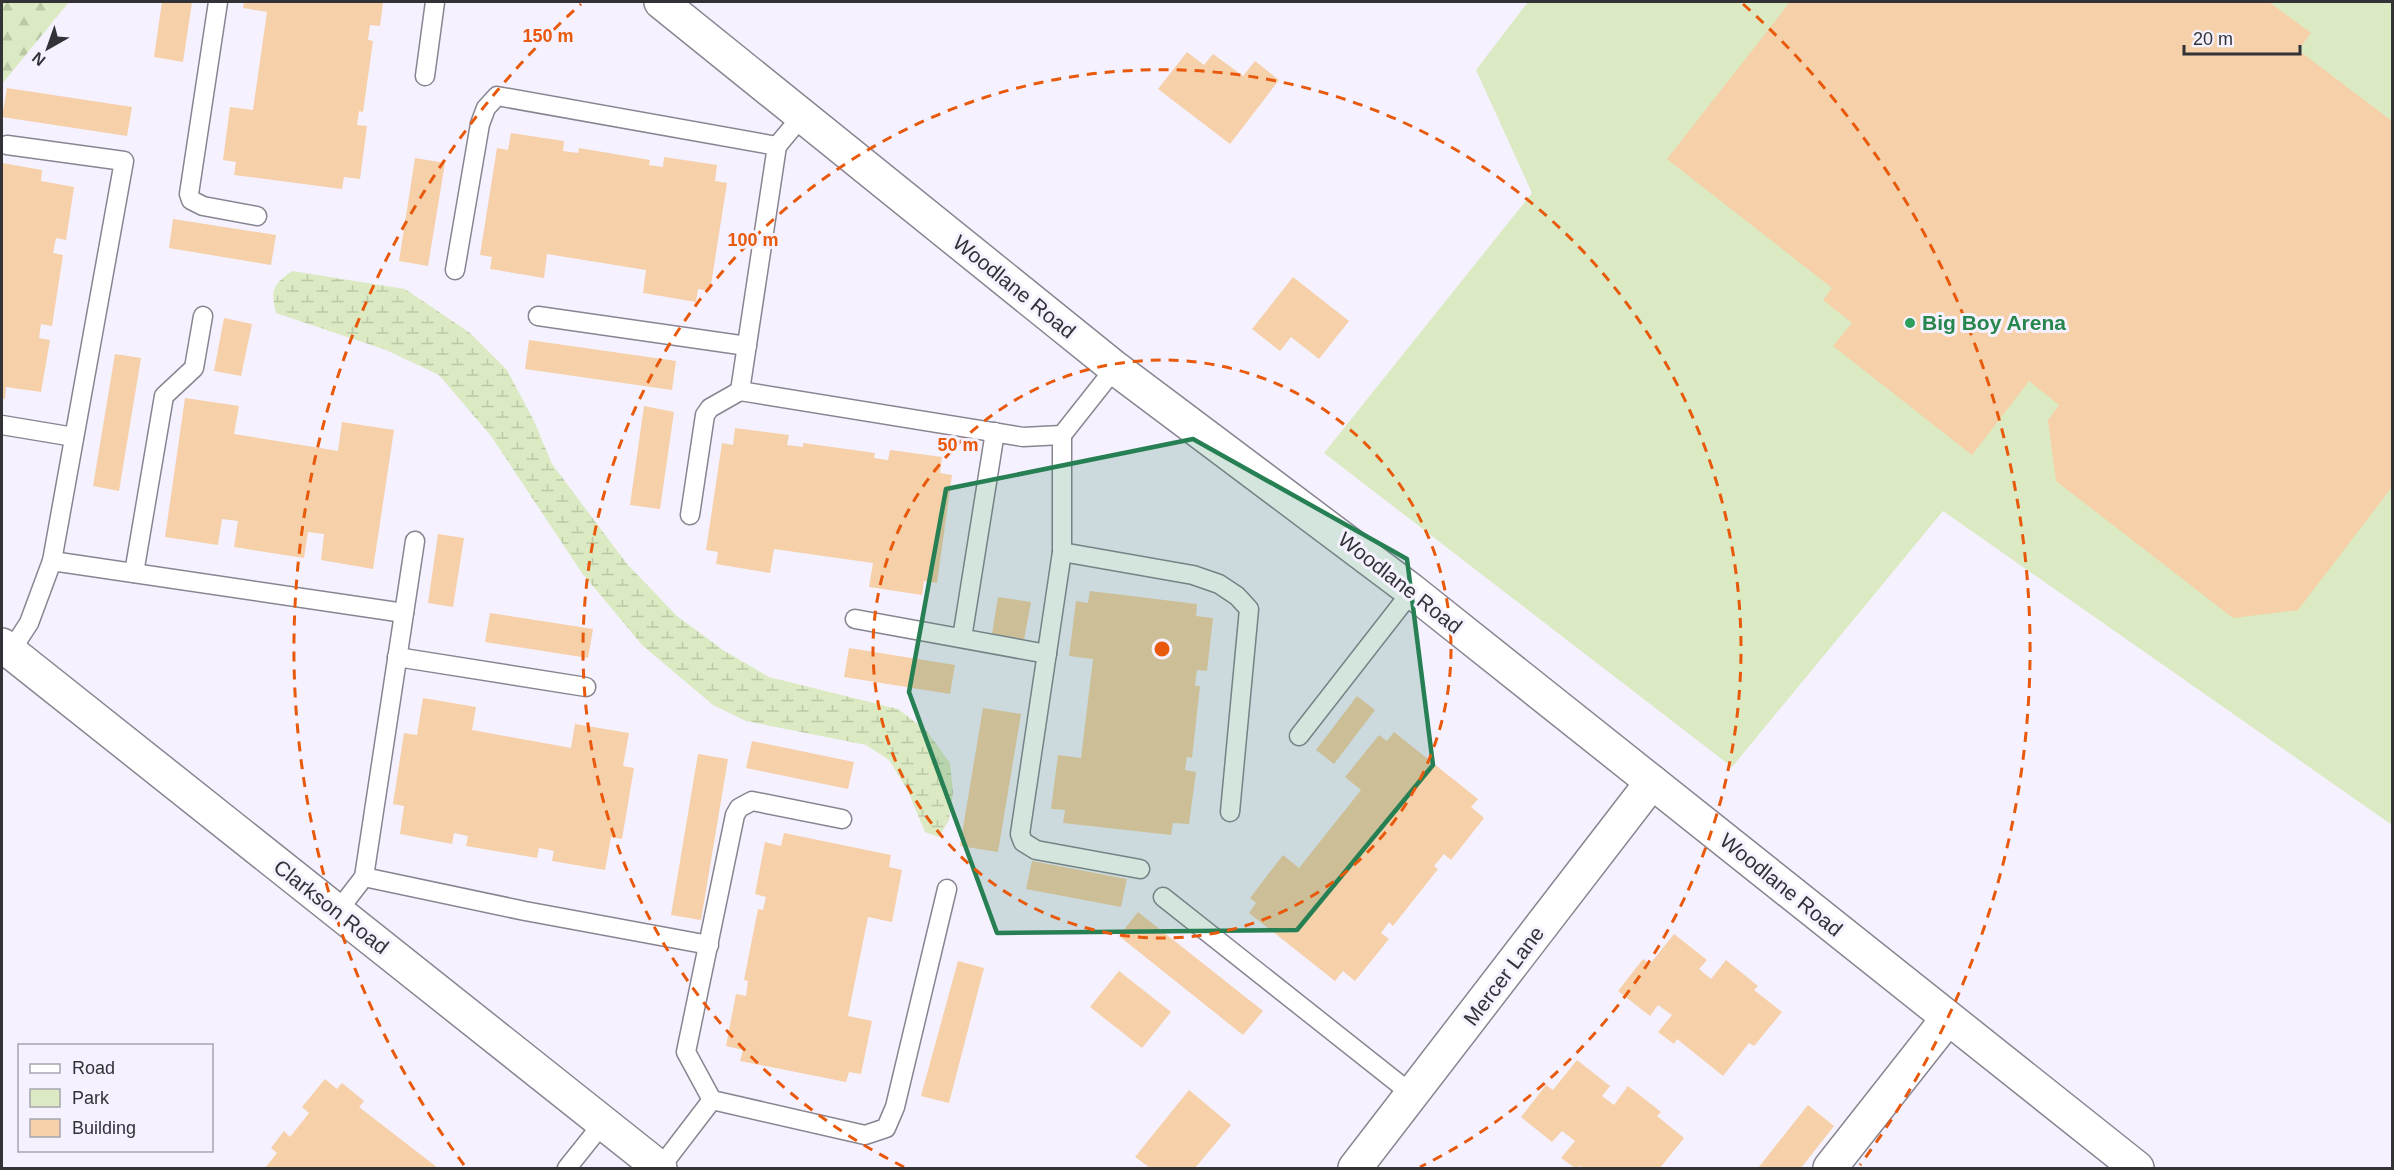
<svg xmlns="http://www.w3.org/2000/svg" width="2394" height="1170" viewBox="0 0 2394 1170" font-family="Helvetica,sans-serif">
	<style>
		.green { fill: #dbeac2 }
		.forest { fill: url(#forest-firs) }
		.wetland { fill: url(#wetland-marsh) }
		.building { fill: #f5d0a9 }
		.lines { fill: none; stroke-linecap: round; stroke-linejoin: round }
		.service-casing { stroke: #888591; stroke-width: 21 }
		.minor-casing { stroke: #888591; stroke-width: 36 }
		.service { stroke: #fff; stroke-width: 18 }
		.minor { stroke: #fff; stroke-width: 33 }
		.marked { fill: #277f54; fill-opacity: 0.2; stroke: #277f54; stroke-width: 4.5; stroke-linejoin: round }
		.ring { fill: none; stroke: #e8590c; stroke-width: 3; stroke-dasharray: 10 8 }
		.leisure-dot { fill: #2e9e5b; stroke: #f5f1ff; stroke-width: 2 }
		.labels { text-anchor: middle; stroke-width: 6; stroke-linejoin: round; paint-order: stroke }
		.street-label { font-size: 21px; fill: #333237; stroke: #f5f1ff }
		.leisure-label { font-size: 21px; font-weight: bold; fill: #27864d; stroke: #f5f1ff; text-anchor: start }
		.centre { fill: #e8590c; stroke: #f5f1ff; stroke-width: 3 }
		.ring-label { font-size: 18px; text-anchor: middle; font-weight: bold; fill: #e8590c; stroke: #f5f1ff; stroke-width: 6; stroke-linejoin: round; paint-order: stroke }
	</style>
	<defs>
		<pattern id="forest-firs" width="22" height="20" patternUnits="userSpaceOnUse" patternTransform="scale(1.5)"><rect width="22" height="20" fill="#dbeac2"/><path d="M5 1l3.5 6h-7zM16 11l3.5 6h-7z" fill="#bcc9a7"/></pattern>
		<pattern id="wetland-marsh" width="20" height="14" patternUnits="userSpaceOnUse" patternTransform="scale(1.5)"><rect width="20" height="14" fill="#dbeac2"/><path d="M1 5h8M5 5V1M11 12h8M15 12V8" fill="none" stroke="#bcc9a7"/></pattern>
	</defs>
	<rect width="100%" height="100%" fill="#f5f1ff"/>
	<path class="green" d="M1528,2h864v823l-449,-314 -211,256 -408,-314 208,-260 -56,-123z"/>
	<path class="forest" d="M2,2h67l-67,82z"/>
	<path class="wetland" d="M292,271l113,18 65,44 37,37 27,51 18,43 75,100 50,52 46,34 46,27 129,32 28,21 24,33 3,29 -4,28 -10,17 -14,-5 -18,-43 -18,-29 -23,-15 -120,-24 -33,-16 -71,-60 -60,-72 -91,-137 -52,-61 -53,-25 -110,-37c-6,-24 -3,-28 16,-42z"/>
	<g class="building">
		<path d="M162,2h30l-9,60 -29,-5z"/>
		<path d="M244,2h139l-3,24 -10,-1 -2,15 5,1 -10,71 -4,-1 -2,14 10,1 -7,53 -16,-2 -2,12 -108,-14 2,-13 -13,-2 7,-53 23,3 14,-98 -24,-4z"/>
		<path d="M1790,2h479l42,31 -13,17 94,71v366l-94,123 -65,8 -177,-137 -8,-61 11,-15 -30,-24 -57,74 -139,-109 19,-23 -29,-23 9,-12 -165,-129z"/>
		<path d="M1187,52l17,13 9,-11 30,22 12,-15 24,19 -49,64 -72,-55z"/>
		<path d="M7,88l125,19 -5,29 -125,-19z"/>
		<path d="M511,133l53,8 -1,10 15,2 1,-5 71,12 -1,5 14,2 1,-10 53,8 -2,16 12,2 -17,108 -12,-2 -2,13 -53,-9 3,-23 -99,-16 -3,24 -54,-9 2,-12 -12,-2 17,-107 11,2z"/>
		<path d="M415,158l30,5 -17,103 -29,-5z"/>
		<path d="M2,163l40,7 -1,11 33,6 -8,53 -10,-2 -3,15 10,2 -11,71 -11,-2 -2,14 11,2 -9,52 -35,-5 -1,12 -3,-1z"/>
		<path d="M173,219l103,16 -5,30 -102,-17z"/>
		<path d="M1293,277l56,44 -30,38 -28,-22 -11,14 -28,-22z"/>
		<path d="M224,318l28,6 -11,52 -27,-5z"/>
		<path d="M529,340l147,21 -4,29 -147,-21z"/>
		<path d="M115,354l26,4 -22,133 -26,-5z"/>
		<path d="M185,398l54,8 -5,28 104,17 4,-29 52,8 -21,139 -52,-9 3,-26 -16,-2 -4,26 -70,-11 4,-26 -16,-2 -4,26 -53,-8z"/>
		<path d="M644,406l30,6 -14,97 -30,-4z"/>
		<path d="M735,428l54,7 -2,10 16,2v-4l72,10 -1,5 14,2 2,-10 52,7 -2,16 12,2 -15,108 -13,-2 -2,14 -53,-8 4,-24 -99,-14 -4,24 -54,-9 2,-12 -12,-2 16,-107 11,2z"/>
		<path d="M438,534l26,4 -11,69 -25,-4z"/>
		<path d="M1090,591l107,13 -1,12 17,2 -6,53 -10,-1 -2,16h5l-8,72 -5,-1 -2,13 11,2 -7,52 -16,-1 -2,12 -108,-12 2,-13 -14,-1 7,-54 23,3 12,-99 -24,-3 7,-55 12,2z"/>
		<path d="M998,597l33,5 -7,38 -32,-6z"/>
		<path d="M490,613l103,16 -5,29 -103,-16z"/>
		<path d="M849,648l106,17 -5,29 -106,-17z"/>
		<path d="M1357,696l18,14 -41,54 -18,-14z"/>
		<path d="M423,698l53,9 -4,23 99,18 4,-24 54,9 -6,33 11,2 -12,71 -11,-2 -6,33 -53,-9 2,-10 -15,-3 -2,10 -71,-12 2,-10 -14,-3 -2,11 -52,-10 4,-28 -11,-2 11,-71 13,2z"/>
		<path d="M983,708l38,6 -23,138 -38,-6z"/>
		<path d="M1394,732l84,67 -7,8 13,11 -33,42 -7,-6 -10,12 4,3 -45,57 -4,-4 -8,11 8,6 -34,42 -12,-10 -8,10 -86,-68 7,-10 -6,-5 33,-43 16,13 62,-78 -16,-13 34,-42 8,6z"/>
		<path d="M752,741l102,21 -6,27 -102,-21z"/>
		<path d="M698,754l30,5 -27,161 -30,-5z"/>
		<path d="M784,833l107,22 -2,12 13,3 -10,52 -24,-5 -20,99 24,5 -11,53 -12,-2 -3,10 -106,-21 3,-11 -17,-4 10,-52 10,2 2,-15 -4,-1 14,-71 5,1 3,-13 -11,-3 10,-52 16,4z"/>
		<path d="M1032,861l95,18 -6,28 -95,-18z"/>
		<path d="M1138,912l125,99 -20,24 -124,-99z"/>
		<path d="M1674,934l33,26 -8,9 12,10 15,-19 32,26 -4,4 28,22 -28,34 -5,-3 -26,33 -46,-37 -3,5 -16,-12 14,-17 -14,-10 -8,11 -32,-25 25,-32 7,5z"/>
		<path d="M958,961l26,7 -35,135 -28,-7z"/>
		<path d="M1119,971l52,41 -29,36 -52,-41z"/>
		<path d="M1577,1060l33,26 -8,10 12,9 14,-19 33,26 -4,4 27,22 -24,30h-76l-4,-2 -5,2 -14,-10 14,-17 -13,-10 -10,11 -31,-25 25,-32 7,5z"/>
		<path d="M325,1079l12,10 5,-6 22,18 -5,6 79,61h-173l12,-15 -6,-5 13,-17 6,6 19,-24 -7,-6z"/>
		<path d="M1189,1090l42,35 -36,43h-45l-15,-11z"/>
		<path d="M1808,1105l26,21 -33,42h-43z"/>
	</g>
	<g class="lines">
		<defs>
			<g id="service">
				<path d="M218,2l-29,192 2,6 12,6 54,10"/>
				<path d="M425,76l10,-74"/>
				<path d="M7,145l117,16 -72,400"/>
				<path d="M777,146l25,-30"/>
				<path d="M455,270l25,-146 6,-16 11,-12 280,50 -37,245 283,46 39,-2 53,-67"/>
				<path d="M538,316l209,30"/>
				<path d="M2,425l72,12"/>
				<path d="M1062,435v117l-42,282 3,8 13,8 104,19"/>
				<path d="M690,515l15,-100 5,-7 30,-17"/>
				<path d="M1062,552l131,23 26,9 18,12 12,13 -19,203"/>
				<path d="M134,573l30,-177 30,-28 9,-52"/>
				<path d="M855,619l192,35"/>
				<path d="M962,638l33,-206"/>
				<path d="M10,652l19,-29 23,-62 352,52"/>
				<path d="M397,657l189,30"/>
				<path d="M1299,736l113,-145"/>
				<path d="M842,819l-90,-18 -13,7 -4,7 -49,237 26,48 153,35 21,-7 9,-21 52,-218"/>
				<path d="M364,877l51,-336"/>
				<path d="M1163,897l250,198"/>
				<path d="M337,912l27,-35 161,34 184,34"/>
				<path d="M567,1168l36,-45"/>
				<path d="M660,1168l52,-68"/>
			</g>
			<g id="minor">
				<path d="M661,2l454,366 297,223 725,577"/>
				<path d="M2,645l658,523"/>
				<path d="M1355,1168l297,-386"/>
				<path d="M1830,1168l118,-150"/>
			</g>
		</defs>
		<use href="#service" class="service-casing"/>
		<use href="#minor" class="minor-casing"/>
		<use href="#service" class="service"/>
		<use href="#minor" class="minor"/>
	</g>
	<path class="marked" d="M1193,439l214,120 26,206 -136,165 -300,3 -88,-241 37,-203z"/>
	<g class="ring">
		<circle cx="1162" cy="649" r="289"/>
		<path d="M904 1167A579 579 0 1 1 1420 1167"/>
		<path d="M464 1165A868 868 0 0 1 581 4M1743 4A868 868 0 0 1 1860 1165"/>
	</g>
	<circle class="leisure-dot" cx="1910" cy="323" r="6"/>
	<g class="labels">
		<g class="street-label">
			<text transform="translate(1014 287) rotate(39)" y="7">Woodlane Road</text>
			<text transform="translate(1400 583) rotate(38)" y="7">Woodlane Road</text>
			<text transform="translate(1781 885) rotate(39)" y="7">Woodlane Road</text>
			<text transform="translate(331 907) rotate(38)" y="7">Clarkson Road</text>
			<text transform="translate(1504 976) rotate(-53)" y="7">Mercer Lane</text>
		</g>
		<g class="leisure-label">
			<text x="1922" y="330">Big Boy Arena</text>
		</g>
	</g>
	<circle cx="1162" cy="649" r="9" class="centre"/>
	<g class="ring-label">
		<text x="548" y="42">150 m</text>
		<text x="753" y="246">100 m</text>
		<text x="958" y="451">50 m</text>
	</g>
	<rect width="2394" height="1170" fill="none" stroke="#333237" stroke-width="6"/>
	<rect x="18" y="1044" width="195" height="108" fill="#f5f1ff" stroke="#a7a5af" stroke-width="1.5"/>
	<rect x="30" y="1064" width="30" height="9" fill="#ffffff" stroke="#a7a5af" stroke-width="1.5"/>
	<text x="72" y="1074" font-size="18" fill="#333237">Road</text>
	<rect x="30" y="1089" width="30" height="18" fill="#dbeac2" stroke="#a7a5af" stroke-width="1.5"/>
	<text x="72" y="1104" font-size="18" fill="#333237">Park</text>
	<rect x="30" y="1119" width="30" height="18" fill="#f5d0a9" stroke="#a7a5af" stroke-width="1.5"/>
	<text x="72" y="1134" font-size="18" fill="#333237">Building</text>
	<g transform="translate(48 48) rotate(220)" stroke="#f5f1ff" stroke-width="4.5" paint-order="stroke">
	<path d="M0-4.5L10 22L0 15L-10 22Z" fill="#333237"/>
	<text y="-9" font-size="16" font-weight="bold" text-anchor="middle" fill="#333237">N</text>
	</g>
	<path d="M2184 45v9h116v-9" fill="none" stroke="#333237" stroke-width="3"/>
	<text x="2193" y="45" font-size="18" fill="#333237" stroke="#f5f1ff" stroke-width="4.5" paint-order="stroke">20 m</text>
</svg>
